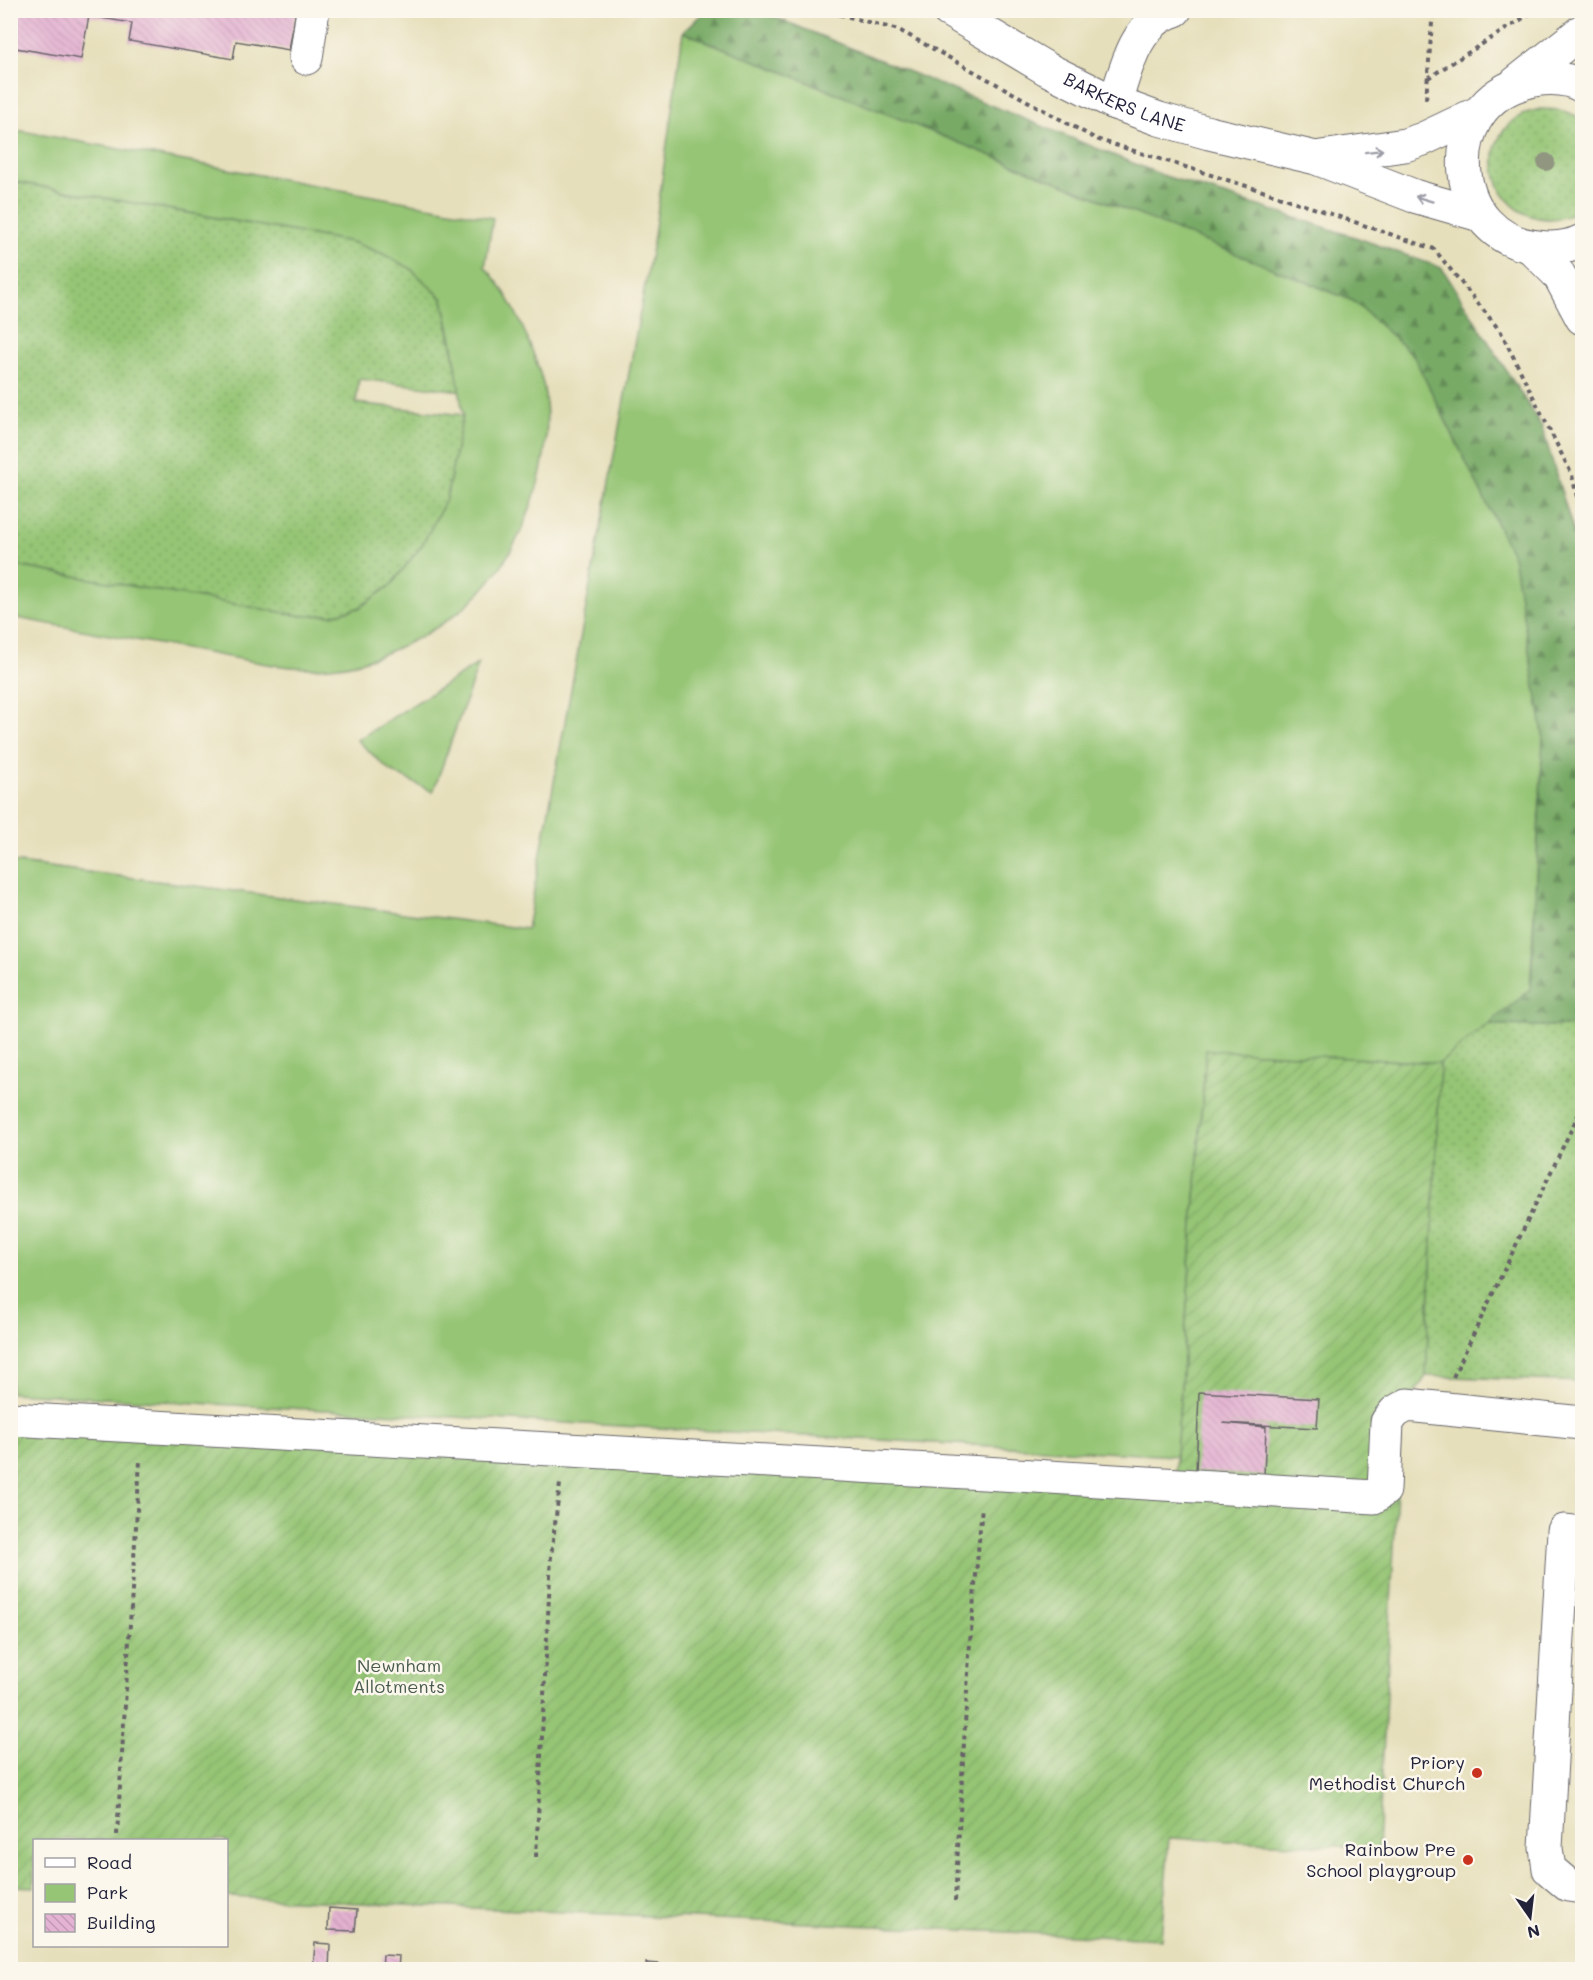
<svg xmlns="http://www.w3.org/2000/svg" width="1593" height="1980" viewBox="0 0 1593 1980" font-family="Mali,sans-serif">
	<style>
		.grass { fill: url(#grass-dots); stroke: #5c7458; stroke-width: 1.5 }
		.forest { fill: url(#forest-firs); stroke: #4d6650; stroke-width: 1.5 }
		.park { fill: #95c575; stroke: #5c7458; stroke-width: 1.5 }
		.garden { fill: url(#garden-furrows); stroke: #5c7458; stroke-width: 1.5 }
		.building { fill: url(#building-back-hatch) }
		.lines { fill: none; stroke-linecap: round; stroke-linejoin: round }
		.minor-casing { stroke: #676468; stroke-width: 35 }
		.major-casing { stroke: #676468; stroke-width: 35 }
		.path { stroke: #676468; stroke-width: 4; stroke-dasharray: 4.5 4.5; stroke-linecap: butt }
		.minor { stroke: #fff; stroke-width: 33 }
		.major { stroke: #fff; stroke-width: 33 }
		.tree { fill: #909680 }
		.oneway { stroke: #9c9ca7 }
		.poi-dot { fill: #c8321e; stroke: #fbf7ec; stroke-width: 2 }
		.labels { text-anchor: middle; stroke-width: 5; stroke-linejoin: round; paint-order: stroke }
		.street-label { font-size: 18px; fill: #22223b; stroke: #fbf7ec }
		.park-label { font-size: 18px; fill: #4a5b4f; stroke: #fbf7ec }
		.poi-label { font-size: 18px; fill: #22223b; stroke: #fbf7ec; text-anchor: end }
	</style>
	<defs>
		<pattern id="grass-dots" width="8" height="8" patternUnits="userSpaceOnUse" patternTransform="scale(1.5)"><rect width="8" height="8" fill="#95c575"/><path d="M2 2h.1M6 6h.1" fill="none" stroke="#80a966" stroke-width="1.8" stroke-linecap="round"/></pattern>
		<pattern id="forest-firs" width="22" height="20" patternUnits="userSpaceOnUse" patternTransform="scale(1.5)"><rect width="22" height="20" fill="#78aa66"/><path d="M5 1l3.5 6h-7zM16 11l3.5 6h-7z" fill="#628a55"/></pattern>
		<pattern id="garden-furrows" width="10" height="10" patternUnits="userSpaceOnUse" patternTransform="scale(1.5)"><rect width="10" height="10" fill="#95c575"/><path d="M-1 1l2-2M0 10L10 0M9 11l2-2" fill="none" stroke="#80a966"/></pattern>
		<pattern id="building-back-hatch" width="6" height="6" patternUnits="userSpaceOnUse" patternTransform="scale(1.5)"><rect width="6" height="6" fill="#e4b2d2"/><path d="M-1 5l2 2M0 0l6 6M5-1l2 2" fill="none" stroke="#c399b5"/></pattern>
	</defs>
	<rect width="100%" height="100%" fill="#fbf7ec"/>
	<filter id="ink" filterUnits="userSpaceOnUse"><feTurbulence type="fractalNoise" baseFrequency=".0167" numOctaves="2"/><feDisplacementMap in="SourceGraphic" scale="12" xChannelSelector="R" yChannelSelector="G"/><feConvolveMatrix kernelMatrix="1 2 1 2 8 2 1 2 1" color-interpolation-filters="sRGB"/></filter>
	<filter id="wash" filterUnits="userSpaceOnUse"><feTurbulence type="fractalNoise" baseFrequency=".008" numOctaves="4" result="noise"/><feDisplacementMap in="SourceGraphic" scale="24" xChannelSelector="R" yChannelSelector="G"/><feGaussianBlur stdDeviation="1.35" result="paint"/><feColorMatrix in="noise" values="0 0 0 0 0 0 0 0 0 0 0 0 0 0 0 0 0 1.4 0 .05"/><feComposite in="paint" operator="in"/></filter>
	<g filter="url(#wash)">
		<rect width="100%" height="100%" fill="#e6dfbb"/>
		<g class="grass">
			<path d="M1540,109c16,0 29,1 42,11v88c-10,8 -22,11 -34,11 -55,-1 -76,-78 -26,-104 5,-3 12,-4 18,-6z"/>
			<path d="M10,181l342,61 29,11 29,15 33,31 18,92 -102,-12 -3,24 107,12 -17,85 -24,45 -31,40 -32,23 -27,7 -30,1 -291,-51z"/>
			<path d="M1486,1024l96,2v356l-156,-6 14,-313z"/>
		</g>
		<path class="forest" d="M705,11h55l402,164 196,63 84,30 100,159 40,133v466h-53l-974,-38 -544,-126 516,68 814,58 190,-3 12,-250 -30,-178 -100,-202 -60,-54 -670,-269z"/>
		<g class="park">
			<path d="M683,32l670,269 60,54 100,202 30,178 -13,255 -90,73 -234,-12 -30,405 -1165,-63 -1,-531 517,67 126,-687z"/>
			<path d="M11,129l482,89 -8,49c21,22 34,50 45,78 5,13 10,26 13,39 14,64 -13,148 -53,197 -25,31 -60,53 -95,68 -18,8 -38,15 -57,17 -26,4 -51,1 -77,-3l-250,-46v-52l291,51 30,-1 27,-7 32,-23 31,-40 24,-45 17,-85 -10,-69 -10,-47 -33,-31 -29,-15 -29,-11 -341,-61z"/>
			<path d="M479,663l-46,129 -43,-21 -33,-31z"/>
		</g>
		<path class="garden" d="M1206,1050l234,13 -14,313 -25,39 -23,433 -209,-10 -8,101 -934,-42 -1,-57h-192v47l-23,-1v-458l1164,59 1,-31z"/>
		<g id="blocks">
			<g class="building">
				<path d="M10,10h286l-7,40 -53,-9 -3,18 -104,-18 3,-18 -43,-7 -8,43 -71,-12z"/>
				<path d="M1199,1392l120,7 -2,29 -94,-5 43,4 -2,49 -68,-4z"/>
				<path d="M329,1908l28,2 -2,21 -27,-1z"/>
				<path d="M315,1943l15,1 -1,26h-16z"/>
				<path d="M383,1955l16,1 -1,14h-16z"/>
				<path d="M646,1963l14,1v6h-14z"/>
			</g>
		</g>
	</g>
	<g filter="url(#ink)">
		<use href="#blocks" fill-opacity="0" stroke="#676468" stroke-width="1.5"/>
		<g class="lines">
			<defs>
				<g id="minor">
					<path id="s1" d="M948,10l99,59 68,34 44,16 50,14 107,25 98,38 66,19"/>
					<path d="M306,58l7,-48"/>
					<path d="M1115,103c11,-34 20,-81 60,-93"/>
					<path d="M1321,157l84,-12 18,-6 57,-27"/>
					<path d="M10,1419l974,54 390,24 10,-7 3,-68 8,-10 12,-7 175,18"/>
					<path d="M1582,1533l-18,-2 -18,317 3,21 19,16 14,2"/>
				</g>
				<g id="major">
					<path d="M1516,83l66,-52"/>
					<path d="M1582,86c-18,-10 -42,-9 -62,-2 -83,27 -70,155 18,163 15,2 30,1 44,-6"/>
					<path d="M1530,246l29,29 23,43"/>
				</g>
			</defs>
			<use href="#minor" class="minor-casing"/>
			<use href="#major" class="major-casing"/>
			<g class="path">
				<path d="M822,10l77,20 197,109 176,55 162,55 67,83 71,143 10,44"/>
				<path d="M1428,78l108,-68"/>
				<path d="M1426,99l7,-89"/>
				<path d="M1453,1377l129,-270"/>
				<path d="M117,1835l23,-374"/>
				<path d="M536,1857l15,-301 9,-72"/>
				<path d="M955,1901l14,-246 13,-149"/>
			</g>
			<use href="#minor" class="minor"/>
			<use href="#major" class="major"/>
		</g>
		<circle class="tree" cx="1546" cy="162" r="9"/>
		<defs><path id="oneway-shaft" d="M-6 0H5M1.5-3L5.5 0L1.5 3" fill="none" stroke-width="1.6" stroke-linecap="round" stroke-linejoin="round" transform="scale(1.5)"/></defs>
		<g class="oneway">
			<use href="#oneway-shaft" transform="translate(1374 151) rotate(-7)"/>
			<use href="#oneway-shaft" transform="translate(1424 199) rotate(-163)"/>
		</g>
	</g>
	<g class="poi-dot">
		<circle cx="1477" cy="1773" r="6"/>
		<circle cx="1468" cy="1860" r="6"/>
	</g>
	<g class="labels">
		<g class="street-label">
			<text dy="6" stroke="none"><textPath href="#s1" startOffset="200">BARKERS LANE</textPath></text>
		</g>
		<g class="park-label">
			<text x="399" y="1672">Newnham<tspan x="399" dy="21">Allotments</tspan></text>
		</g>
		<g class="poi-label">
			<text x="1465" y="1769">Priory<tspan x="1465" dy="21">Methodist Church</tspan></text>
			<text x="1456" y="1856">Rainbow Pre<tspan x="1456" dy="21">School playgroup</tspan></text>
		</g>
	</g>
	<rect width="1593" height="1980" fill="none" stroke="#fbf7ec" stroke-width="36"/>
	<rect x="33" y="1839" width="195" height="108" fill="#fbf7ec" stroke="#a4a2a5" stroke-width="1.5"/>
	<rect x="45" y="1858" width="30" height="9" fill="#ffffff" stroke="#a4a2a5" stroke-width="1.5"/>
	<text x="87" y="1869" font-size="18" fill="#22223b">Road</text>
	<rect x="45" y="1884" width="30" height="18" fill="#95c575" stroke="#a4a2a5" stroke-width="1.5"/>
	<text x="87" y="1899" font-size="18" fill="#22223b">Park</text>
	<rect x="45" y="1914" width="30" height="18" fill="url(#building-back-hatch)" stroke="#a4a2a5" stroke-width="1.5"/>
	<text x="87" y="1929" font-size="18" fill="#22223b">Building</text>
	<g transform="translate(1530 1917) rotate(166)" stroke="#fbf7ec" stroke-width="4.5" paint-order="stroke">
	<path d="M0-4.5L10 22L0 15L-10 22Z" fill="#22223b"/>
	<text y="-9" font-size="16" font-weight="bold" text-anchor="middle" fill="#22223b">N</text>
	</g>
</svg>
